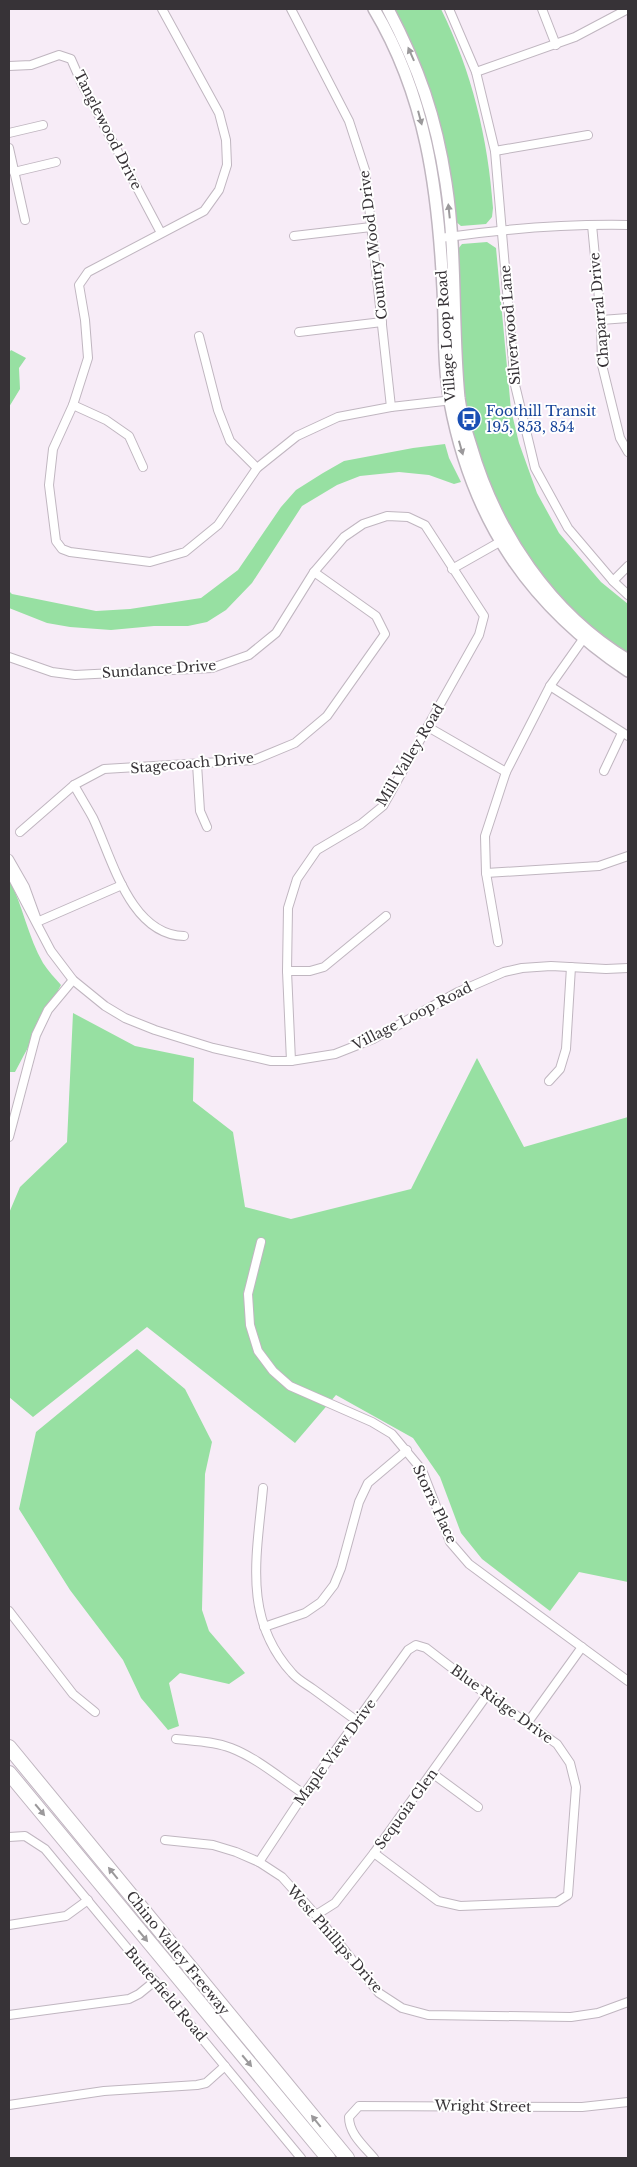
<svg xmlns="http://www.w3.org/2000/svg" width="637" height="2167" viewBox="0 0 637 2167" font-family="'Libre Baskerville',serif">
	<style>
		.green { fill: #97e0a2 }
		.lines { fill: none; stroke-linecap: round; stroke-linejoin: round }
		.minor-casing { stroke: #c0b6c0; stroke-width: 10 }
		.secondary-casing { stroke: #c0b6c0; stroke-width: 14 }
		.motorway-casing { stroke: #c0b6c0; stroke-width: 16 }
		.minor { stroke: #fff; stroke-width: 8 }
		.secondary { stroke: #fff; stroke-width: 11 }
		.motorway { stroke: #fff; stroke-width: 14 }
		.oneway { fill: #9b999b }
		.labels { text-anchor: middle; stroke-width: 4; stroke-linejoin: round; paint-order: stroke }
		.street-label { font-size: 14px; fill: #373337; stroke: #fff }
		.transit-label { font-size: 14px; fill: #164399; stroke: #fff; text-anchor: start }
	</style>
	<rect width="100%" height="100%" fill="#f7ecf7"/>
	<g class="green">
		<path d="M391,9h50c31,63 47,129 52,199l-1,9 -6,7 -25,2 -7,-6 -7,-45z"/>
		<path d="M487,242l9,6 15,162 8,33 18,50 22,40 42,49 27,22v51c-74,-44 -141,-144 -158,-228 -11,-58 -9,-119 -12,-178l4,-5z"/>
		<path d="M11,350l15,8 -7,10 1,21 -11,18v-54z"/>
		<path d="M445,444l4,14 12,24 -7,2 -25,-9 -30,-3 -39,4 -23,9 -35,21 -50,77 -26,27 -19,12 -19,4h-34l-43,4 -41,-3 -23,-4 -38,-15v-17l3,3 84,17 34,-2 71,-11 37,-28 43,-63 15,-17 27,-17 21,-12 69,-13z"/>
		<path d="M9,879c14,27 19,58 34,84 5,8 12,15 18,22l-46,87h-6z"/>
		<path d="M73,1013l62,33 59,12 -1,43 40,31 12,75 46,12 120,-30 66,-131 47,89 104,-30v465l-49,-10 -29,39 -68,-52 -21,-26 -21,-56 -27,-39 -77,-43 -41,48 -148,-116 -114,90 -24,-20v-184l11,-26 47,-45z"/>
		<path d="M137,1349l48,40 27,53 -7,32 -3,136 7,21 36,42 -16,11 -49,-11 -11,10 10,43 -11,4 -27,-32 -18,-38 -53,-70 -51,-81 17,-77z"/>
	</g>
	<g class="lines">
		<defs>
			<g id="minor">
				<path d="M162,9l57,104 7,27 1,25 -8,25 -15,21 -116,61 -9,13 6,35 3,38 -15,47 -20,44 -4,36 7,56 6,8 8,3 80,10 35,-10 33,-27 39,-57 40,-32 41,-19 53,-10 62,-7"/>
				<path d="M291,9l58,112 16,49 26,237"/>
				<path d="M449,9l27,63 19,79 20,234 20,83 33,60 45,53 15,14"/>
				<path d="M542,9l14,36"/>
				<path d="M9,66l22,-1 28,-10 12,4 11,25 79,149"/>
				<path d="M476,72l99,-35 53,-28"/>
				<path d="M9,133l34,-8"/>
				<path d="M9,148l16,72"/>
				<path d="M495,151l93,-16"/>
				<path d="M14,172l42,-10"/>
				<path d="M592,225l9,95 1,45 18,73 8,14"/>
				<path d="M294,236l77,-9"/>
				<path d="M440,238c62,-9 126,-14 188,-13"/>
				<path d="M601,320l27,-2"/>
				<path d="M299,332l83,-10"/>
				<path d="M199,336l19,74 12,31 27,27"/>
				<path d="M73,405l33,15 23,16 14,31"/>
				<path d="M452,569l53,-30"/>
				<path d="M613,581l15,-15"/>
				<path d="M9,657l43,15 23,3 137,-7 37,-13 27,-22 38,-61 30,-35 19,-13 24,-8 21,1 17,8 59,91 -5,19 -96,171 -22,18 -44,26 -20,29 -9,29 -1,63 4,90"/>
				<path d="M550,686l78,50"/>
				<path d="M428,727l78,45"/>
				<path d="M197,764l3,47 7,16"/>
				<path d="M604,771l18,-38"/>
				<path d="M74,785c6,11 13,22 19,33 19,40 37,117 91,118"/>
				<path d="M20,832l54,-47 30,-16 150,-9 41,-17 32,-27 58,-82 -9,-18 -62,-44"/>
				<path d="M9,859l16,28 12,33"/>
				<path d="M9,871l42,80 22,29 32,26 20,12 30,12 58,18 58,13h20l44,-7 38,-15 85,-47 46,-20 18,-4 29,-2 55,3 22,-1"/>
				<path d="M486,873l113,-7 29,-10"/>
				<path d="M37,922l85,-37"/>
				<path d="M498,942l-12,-69 -1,-37 21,-64 44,-86 36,-51"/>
				<path d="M287,971h23l14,-4 62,-51"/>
				<path d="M549,1081l11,-12 6,-20 5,-82"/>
				<path d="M9,1137l27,-102 12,-25 25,-30"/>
				<path d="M261,1242l-13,52 2,31 8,26 15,20 17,15 82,36 20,12 30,36 28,72 19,22 159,117"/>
				<path d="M263,1488c-6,67 -21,130 29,185 6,7 14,11 21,16 15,11 29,21 44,32"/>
				<path d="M9,1611l64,83 22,18"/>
				<path d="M264,1627l41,-14 16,-11 13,-17 7,-17 18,-66 9,-19 39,-33"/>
				<path d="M528,1722l54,-75"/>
				<path d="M176,1739c18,2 37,2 55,9 26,10 49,30 73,46"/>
				<path d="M432,1773l46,34"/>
				<path d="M9,1837l16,-1 20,13 256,309"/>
				<path d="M165,1840l48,5 23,7 23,10 23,15 34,38 63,78 23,15 26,7 143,2 27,-4 30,-11"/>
				<path d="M259,1862l45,-68 104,-144 8,-5 10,3 61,47 70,49 13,19 6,24 -8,108 -11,7 -97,4 -22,-5 -64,-48"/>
				<path d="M316,1915l19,-12 39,-50 113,-158"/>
				<path d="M9,1925l57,-9 22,-16"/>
				<path d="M9,2015l120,-16 10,-5 16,-13"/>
				<path d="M9,2105l95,-14 93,-6 9,-2 19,-17"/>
				<path d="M374,2158c-10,-12 -25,-24 -25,-41l10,-11 223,1 46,-5"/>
			</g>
			<g id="secondary">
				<path d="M374,9c52,87 64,180 69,280 2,37 0,76 7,113 22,118 79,203 178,269"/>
				<path d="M388,9c31,59 48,108 58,174 11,72 6,144 13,215 2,16 7,33 12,48 25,86 79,167 157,214"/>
			</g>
			<g id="motorway">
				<path d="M9,1747l338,411"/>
				<path d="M9,1773l319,385"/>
			</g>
		</defs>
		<use href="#minor" class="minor-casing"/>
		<use href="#secondary" class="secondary-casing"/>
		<use href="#motorway" class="motorway-casing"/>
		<use href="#minor" class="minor"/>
		<use href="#secondary" class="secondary"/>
		<use href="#motorway" class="motorway"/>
	</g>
	<defs><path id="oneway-solid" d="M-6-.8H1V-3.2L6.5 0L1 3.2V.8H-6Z" transform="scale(1.25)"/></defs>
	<g class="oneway">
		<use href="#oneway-solid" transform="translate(411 54) rotate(-114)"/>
		<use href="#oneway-solid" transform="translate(420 118) rotate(75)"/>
		<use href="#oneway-solid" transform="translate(449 211) rotate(-96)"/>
		<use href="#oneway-solid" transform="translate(461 448) rotate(74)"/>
		<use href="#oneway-solid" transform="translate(40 1810) rotate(50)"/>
		<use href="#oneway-solid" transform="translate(113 1873) rotate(-129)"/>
		<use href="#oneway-solid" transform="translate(143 1936) rotate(50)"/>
		<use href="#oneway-solid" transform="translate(247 2061) rotate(50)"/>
		<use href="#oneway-solid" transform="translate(316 2121) rotate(-129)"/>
	</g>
	<defs>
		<symbol id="bus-disc" viewBox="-11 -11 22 22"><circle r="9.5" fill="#1a4fb4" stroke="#fff"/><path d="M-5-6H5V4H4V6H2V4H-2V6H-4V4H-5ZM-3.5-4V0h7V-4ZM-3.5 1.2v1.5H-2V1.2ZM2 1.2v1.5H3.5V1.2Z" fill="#fff"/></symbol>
	</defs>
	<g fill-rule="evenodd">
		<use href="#bus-disc" x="455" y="405" width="28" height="28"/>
	</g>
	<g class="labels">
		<g class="street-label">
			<text transform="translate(108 130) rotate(63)" y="5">Tanglewood Drive</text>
			<text transform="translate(373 245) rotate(-97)" y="5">Country Wood Drive</text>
			<text transform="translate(599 310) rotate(-95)" y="5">Chaparral Drive</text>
			<text transform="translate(510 325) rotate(-95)" y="5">Silverwood Lane</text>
			<text transform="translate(446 336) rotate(-94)" y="5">Village Loop Road</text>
			<text transform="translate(159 669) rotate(-4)" y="5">Sundance Drive</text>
			<text transform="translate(410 755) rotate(-59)" y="5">Mill Valley Road</text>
			<text transform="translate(192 763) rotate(-5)" y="5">Stagecoach Drive</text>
			<text transform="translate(412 1016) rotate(-27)" y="5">Village Loop Road</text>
			<text transform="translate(435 1504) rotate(65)" y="5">Storrs Place</text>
			<text transform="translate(502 1704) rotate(36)" y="5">Blue Ridge Drive</text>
			<text transform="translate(335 1752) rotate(-54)" y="5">Maple View Drive</text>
			<text transform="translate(406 1809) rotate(-54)" y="5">Sequoia Glen</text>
			<text transform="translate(335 1939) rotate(49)" y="5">West Phillips Drive</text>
			<text transform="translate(178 1953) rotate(51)" y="5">Chino Valley Freeway</text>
			<text transform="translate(166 1994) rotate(50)" y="5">Butterfield Road</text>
			<text transform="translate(483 2106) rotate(1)" y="5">Wright Street</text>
		</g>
		<g class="transit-label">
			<text x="486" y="416">Foothill Transit<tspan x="486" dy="16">195, 853, 854</tspan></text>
		</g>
	</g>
	<rect width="637" height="2167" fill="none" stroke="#373337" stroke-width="20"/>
</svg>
